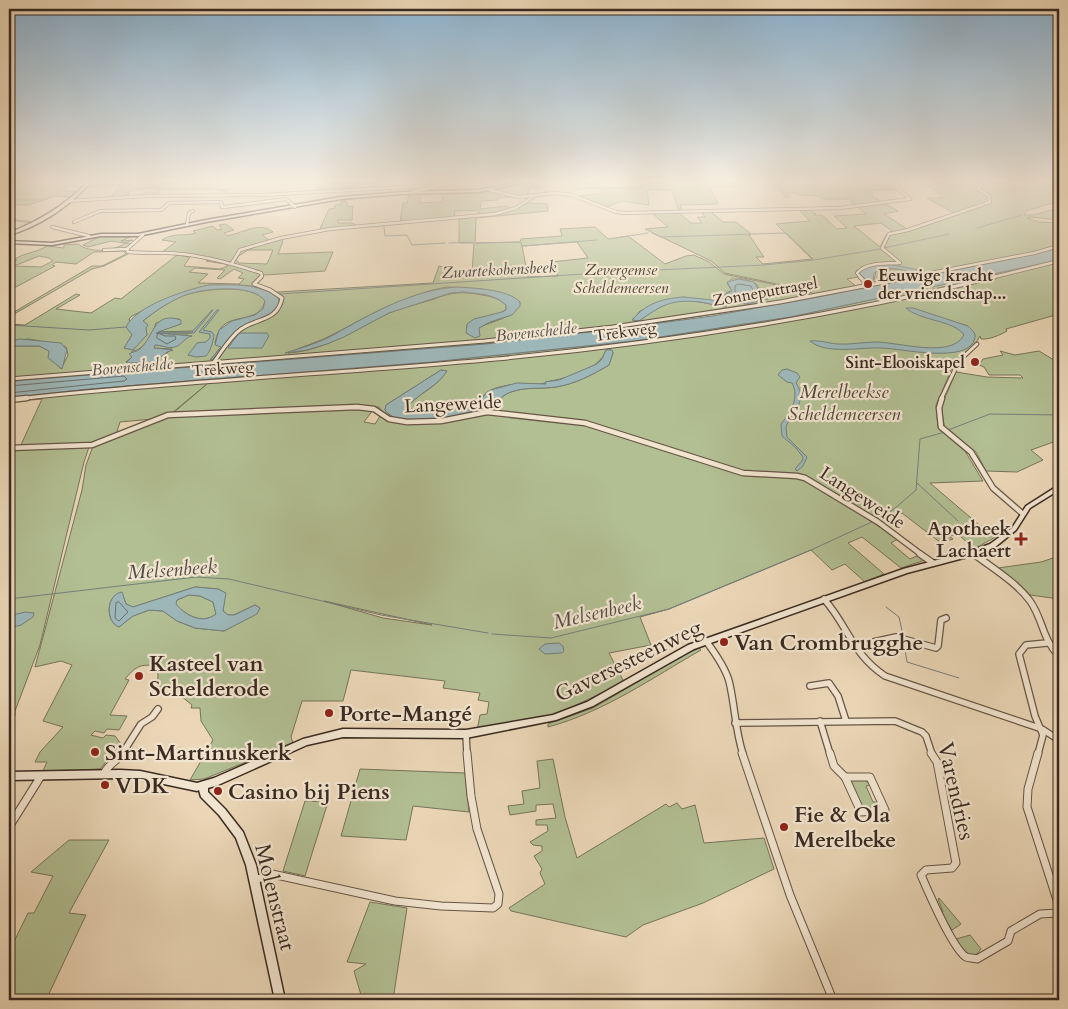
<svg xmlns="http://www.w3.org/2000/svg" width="1068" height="1009" viewBox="0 0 1068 1009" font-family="Cardo,serif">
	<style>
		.green { fill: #b2bf93; stroke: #76745a; fill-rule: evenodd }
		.water { fill: #9db7b9; stroke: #757f7c; fill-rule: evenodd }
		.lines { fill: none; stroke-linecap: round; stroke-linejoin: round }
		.shore { stroke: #6c706d; stroke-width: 1 }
		.stream { stroke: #757f7c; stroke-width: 1 }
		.street-far4-casing { stroke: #665546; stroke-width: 4 }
		.street-far3-casing { stroke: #665546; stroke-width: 5 }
		.street-far2-casing { stroke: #665546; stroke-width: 7 }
		.street-far1-casing { stroke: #665546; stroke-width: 8 }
		.street-casing { stroke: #665546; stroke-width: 9 }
		.secondary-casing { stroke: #3a2a21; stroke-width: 3 }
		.street-far4 { stroke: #f2e5d0; stroke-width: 2.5 }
		.street-far3 { stroke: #f2e5d0; stroke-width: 3 }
		.street-far2 { stroke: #f2e5d0; stroke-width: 4.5 }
		.street-far1 { stroke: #f2e5d0; stroke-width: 5.5 }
		.street { stroke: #f2e5d0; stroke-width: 7 }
		.secondary { fill: #f2e5d0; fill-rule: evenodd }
		.poi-dot { fill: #8f2418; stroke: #f2e5d0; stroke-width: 2 }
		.labels { text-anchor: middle; stroke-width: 4.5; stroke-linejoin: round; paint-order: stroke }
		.far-water-label { font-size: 16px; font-style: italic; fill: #534d47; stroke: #f2e5d0 }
		.far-park-label { font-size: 16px; font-style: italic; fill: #524838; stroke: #f2e5d0 }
		.far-poi-label { font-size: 16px; font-weight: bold; fill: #3a2a21; stroke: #f2e5d0; text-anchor: start }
		.far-street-label { font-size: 16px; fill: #3a2a21; stroke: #f2e5d0 }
		.park-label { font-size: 19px; font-style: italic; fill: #524838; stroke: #f2e5d0 }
		.street-label { font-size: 19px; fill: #3a2a21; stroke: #f2e5d0 }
		.poi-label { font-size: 19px; font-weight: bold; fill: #3a2a21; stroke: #f2e5d0; text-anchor: end }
		.water-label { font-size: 20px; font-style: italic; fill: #534d47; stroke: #f2e5d0 }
		.near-poi-label { font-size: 22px; font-weight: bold; fill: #3a2a21; stroke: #f2e5d0; text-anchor: start }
		.near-street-label { font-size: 22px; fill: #3a2a21; stroke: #f2e5d0 }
	</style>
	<rect width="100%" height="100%" fill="#ebd7b7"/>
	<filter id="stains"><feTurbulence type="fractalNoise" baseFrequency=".004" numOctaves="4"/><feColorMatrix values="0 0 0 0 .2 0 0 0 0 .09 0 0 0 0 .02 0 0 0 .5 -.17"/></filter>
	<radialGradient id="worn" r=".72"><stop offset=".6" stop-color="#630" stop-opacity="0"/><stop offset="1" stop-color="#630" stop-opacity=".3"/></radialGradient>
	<g class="green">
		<path d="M9,183h77l-4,4 -15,-1 -3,5h15l-33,26 -11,6 -19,-2 -7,2v-4l25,3 7,-3 29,-22 -14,-1 -28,9h-19z"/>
		<path d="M137,183h92l-7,3h-15l8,3h16l-6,5 1,-2 -13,-3h-51l-5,6 -12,1v-4l8,2 7,-6h-16l-16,4v4l-18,3 10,-14 -34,2 1,-2h35z"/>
		<path d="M324,183h55v4l-62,3z"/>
		<path d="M520,183h16l4,5h-11l-2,8h-10l-24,-6z"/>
		<path d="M572,183h26l4,5 41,-1 -1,-4h98l3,3h-34l9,18 -38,1 2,6h-3l-7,-21h-25l2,15 -27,-4 -15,6 -27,-11 22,-2v-6l-25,1z"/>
		<path d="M772,183h37l6,5h15l-6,-5h71l-1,2 4,5h-27l2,3h-2l2,3h-1l12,7 -26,3 -10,-7h-25l-4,-3 -21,-1 -3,-2h-9l3,4h-3z"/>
		<path d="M929,183l47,2v-2h69l14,4v14l-33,10 -2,4h9l26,-7v12l-28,-3 -4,1 12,4 20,1v25l-79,17 -198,39 -167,25 -129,15 -477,38v-36h30l11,5 -1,6 12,12 7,-14 -2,-8 -5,-2 -32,-6 -20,2v-17l16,1 51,-31 4,1 -24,14 35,4 24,-15 6,1 56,-44 13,2 -6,9 36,3 8,-3 -3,-2 -19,-3c16,-5 39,9 55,13l-8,10 24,8 156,-9 6,-17 33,7 2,-30h-15v-24l48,-7 21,-9 19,1 1,7 -72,7 -1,25 45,-1 1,-3 41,-3 -2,-7 35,-2 13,12 20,-3 37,28 21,-8 8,-1 15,7 15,12 77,16 11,5 2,-1 -9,-4 -80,-17 -14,-12 -66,-32 23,-2 -15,-13 25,-2 13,11h11l-5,-6h8l-3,-5h9l12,10h13l15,12 -2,1 15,22h-8l7,7 49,-5 -36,-35 34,-3 -11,-11h11l6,4 -2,1h8l15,14 10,-1 -13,-12 32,-2 -8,-7 27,-3 13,7 -14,3 23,15 47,-16 -27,-15h16l-12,-11 -4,-1 3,-2zM881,223l11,8 -6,4 -6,12 -26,-21zM577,242l11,16 -37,4 7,14 -30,1 -6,-31zM886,264l13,1 3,4h-13l-13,2 -2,9 -11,-1 5,5 -11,3 -10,-8 11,-2 -2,-6 8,-4zM195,268l30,2 -8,8 3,1 14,-10 9,4 -5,5 6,1 -5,5 -41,-1 10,-9 -19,-2zM732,279h13l11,5 6,8 -31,11 -7,-4 3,-7 5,-1 -5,-8zM210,285c23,0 49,-3 68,12l-26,25 -15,8 -24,29h-2l10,-12 -6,-4c1,-4 2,-9 4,-12 9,-19 41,-6 46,-30 -13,-18 -61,-12 -80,-6 -15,6 -30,16 -42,26l4,14 -14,14 -9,-1 8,-13 -3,-16 3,-3c28,-14 47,-25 78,-31zM447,287l35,2 38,17c-12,14 -26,14 -42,22l17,-13 11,-5v-5c-5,-6 -15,-9 -24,-10 -18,-4 -31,-3 -48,4 -15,5 -32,8 -47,15 -33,14 -61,37 -99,39 15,-7 32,-11 46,-19 36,-19 73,-40 113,-47zM683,297l42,10c-20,-4 -48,-12 -67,0 -6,4 -12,9 -19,14l-6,-1 7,-9zM171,319h8l-4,6 -19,7 37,-1 -2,2h-35l-1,2h33l-17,12 -16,-2 -1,3 18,1 -17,13h-29l6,-5v-6c12,0 21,-18 24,-28z"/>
		<path d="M488,191l18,5 26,2 -34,-1v3l-17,1 -1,8 26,-3 6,3 -33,7 -1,-6 -23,1 -1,7 -54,5 3,-20h4l2,-10h11v10l23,-1 -2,-9z"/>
		<path d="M341,201h5l2,6 5,-1 -1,14h-14v3h14l6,3 -39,5 10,-22 6,-1v-3h6z"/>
		<path d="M225,224l9,6 -10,3 3,3c15,-3 33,-15 46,-4l-11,3 8,6 10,-2 3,2 -5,13 55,-2 -8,19 -60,4 -30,-11 -1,-2 4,-5 -2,3 3,3 28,1 6,-14h-25l-11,7 4,-8 -10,13 -69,-10 14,-10 -14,-2c12,-8 20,-3 34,-7l-3,-2 20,-5 4,4 5,-1 -3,-4z"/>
		<path d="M122,235l11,1 -12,5 12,-1 -8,3 6,1 -6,6 3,4 -24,12 -12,3 -83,48v-2l83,-49h10l24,-12 -3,-3 -29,1 -18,12 -20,-2 -4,3 3,1 -39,21 -7,-1v-23l8,-3 -2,-1c11,-7 21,-6 32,-13l17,2v-3l14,-1c11,9 35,8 47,-1l-14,-2 -23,6 -5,-2 16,-8zM39,256l10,2 4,3 -12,6 -27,-1z"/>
		<path d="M1059,260v54l-53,15 1,2c-7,4 -18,9 -26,8l-1,-3c-6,13 -18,17 -24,30h-3l-17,39 2,23 27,23 18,30 -53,2 48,41 21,11 -25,14 -16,-15 -9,2 4,3 -12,4 -39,-30 -21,9 -78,-46 -55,-3 -157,-49 -70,-9 72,11 155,49 49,2 23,11 78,51 -7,4 19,16 9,-4 4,4 -1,2 -21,7 -39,-31 -14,6 36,31 -19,8 -20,-18 -13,6 -21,-20 -142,59 -29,8 11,28 -42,8 15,29 -60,29 -33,10 -54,10 3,-16 7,-1 2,-12 -11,-2 2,-7 -37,-5 2,-7 -94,-11 -8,31h-41l-11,36 2,6 -89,36 -14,1 23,-40 -12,-19 -1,-13h-9l1,-3 -11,-9 -10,-2 4,-7 -20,-1c4,-6 4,-14 0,-20 -15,-3 -21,2 -30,13l4,1 -19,35 17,1 -8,14 -12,-1 -3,4 -9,-2 -4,4 12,3 3,-3 9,1 6,8 -21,25 -57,2 4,-9h-12l5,-10 23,-25 -20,-6 29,-56 -11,-4 -26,6 47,-177 4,-25 7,-19 74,-29 190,-9 16,2 -9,12 11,2 7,-11 -3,-6 -207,7 35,-30 -35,29 -19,6 -33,3 -4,13 -25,9 -71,3 22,-48 -33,3v-4l80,-9 342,-27 203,-21 156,-24zM606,350h5l2,3 -4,12c-17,10 -34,19 -53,22 -14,2 -29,0 -42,4 -11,3 -15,9 -22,15 -5,3 -13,4 -19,5 -20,6 -73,20 -88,-1l1,-5 55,-35 5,1c-7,15 -25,21 -36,33v5c20,5 50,3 68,-8 4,-2 5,-5 8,-8 5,-4 12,-6 18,-7 14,-4 28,0 42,-3v-1c20,-4 53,-11 60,-32zM195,587l23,2 7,4 -2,18 5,4h6l21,-10 5,3 -4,6 -32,17 -29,-3 -18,-7 -14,-10 -14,-1 -16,6 -14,11c-14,-5 -13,-33 3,-34l4,11 7,3zM324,601l108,24 -49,-7z"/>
		<path d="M1000,351l15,4 24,-4 20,12v77l-28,10 12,10 -26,12 -31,-1 -10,-19 -31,-22 -4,-23 15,-35 31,5 36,1 -3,-3h-31l-5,-8 -5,-2 4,-6 20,-4z"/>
		<path d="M89,447l-5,15 -44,183 -25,66v5l-6,9v-276z"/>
		<path d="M1059,556v43l-29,-4 -32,-27 43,-6z"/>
		<path d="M189,595l11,1 13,6 3,12c-14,11 -30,1 -41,-10l2,-4z"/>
		<path d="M699,648l2,2c-49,28 -97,62 -153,77v-3l45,-16 89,-52z"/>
		<path d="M553,759l12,58 12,41 89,-54 3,3 8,-4 5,6 13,-4 9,38 60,-5 10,31 -71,34 -60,22 -17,12 -115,-26 -2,-3 36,-24 -5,-11 2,-4 -8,-13 8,-5v-5l-9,-1 -3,-3 18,-11 -1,-6h-11v-5l20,-2 -3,-14 -17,1v6l-26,4 -2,-9 16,-2 -2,-13 18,-3 -3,-27z"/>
		<path d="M360,769l105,4 4,39 -56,-6 -7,34 -65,-4z"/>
		<path d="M853,780c7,0 13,-2 17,5l-4,1 7,16h5v5l-14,1 -3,-1 -10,-25z"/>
		<path d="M305,801l23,1 -23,74 -22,-5z"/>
		<path d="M69,840h40l-40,73 17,2 -40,85h-37v-48l19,-39h6l19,-37 -22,-4z"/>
		<path d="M939,898l22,26 -9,6 -11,-17 2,-1 -5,-13z"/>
		<path d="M370,902l37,6 -14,92 -25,-2 -7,-3 -7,-24 12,-7 -19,-2z"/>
		<path d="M970,935l11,14 -6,7 -12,-5 -7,-12z"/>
	</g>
	<g class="water">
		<path d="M1059,248v12l-269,57 -156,24 -203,21 -342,27 -80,9v-16l16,-2 461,-36 129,-15 97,-13 106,-19z"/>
		<path d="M885,264c14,2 25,4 38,7l-6,3c-13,-4 -30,-10 -43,-1l-1,8 -4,1 -10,-8c5,-9 17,-9 26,-10z"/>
		<path d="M739,279l15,3 4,7 11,8 -1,2 -22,5 -19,-3 -3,-6 8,-4 -5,-9z"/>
		<path d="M209,285c25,0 48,-2 69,12 6,20 -28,24 -39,32 -10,7 -18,21 -26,30l-3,1 11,-13 -6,-2 4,-15 13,-9 23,-6 8,-6 2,-8c-13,-18 -63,-13 -82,-5 -14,6 -28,15 -40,25l5,4 -2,3 1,7 -14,15 -9,-2 8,-13 -6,-8c9,-21 62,-38 83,-42z"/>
		<path d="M456,287c17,1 52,2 64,15v4l-8,9 -22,7 -11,6 1,8 -5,2 -9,-5 1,-9 7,-5 28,-7 4,-2v-5l-8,-6 -11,-4 -23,-3 -13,1 -62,20 -45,24 -17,7 -20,6 -22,3c16,-5 34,-10 50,-19 37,-21 78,-44 121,-47z"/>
		<path d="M683,297l30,3 14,6c-9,1 -18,-3 -27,-4 -29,-3 -38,3 -61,19l-7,-1c15,-17 29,-21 51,-23z"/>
		<path d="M906,308h7l55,18c4,4 8,7 7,12 -6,27 -75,10 -94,10 -19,-1 -55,7 -71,-7 9,-1 18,2 27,3 13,1 26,-2 39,-2 22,0 76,17 88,-7 -10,-15 -44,-14 -58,-27z"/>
		<path d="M212,310h1l-19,23h-38l36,3c-7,1 -10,9 -17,11 -8,2 -13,-2 -20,-2l-1,3 19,2 -6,2 -12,10 -29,1 6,-6 -3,-3c4,-3 8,-2 11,-5 15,-14 13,-38 41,-29v4l-23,8h34z"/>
		<path d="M217,310h2l-16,20 9,2 2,3c-1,7 -3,15 -8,21l-10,1 -8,-2 9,-12 9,-1 4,-4v-4l-11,-2z"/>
		<path d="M239,333h28l2,3 -7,12h-34z"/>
		<path d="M20,339l41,4 6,7 -5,19 -14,-11 1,-7 -10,-5h-30v-5z"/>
		<path d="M606,350h6l1,3 -4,12c-17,10 -34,19 -53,22 -14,2 -29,0 -42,4 -11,3 -15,9 -22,15 -5,3 -13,4 -19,5 -20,6 -73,20 -88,-1l1,-5 55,-35 6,1c-8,14 -26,21 -37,33v5l22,3 22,-3 27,-9 5,-7 8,-4 23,-6 29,1 -1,-2 14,-2 38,-16 5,-5z"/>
		<path d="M787,369l10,4 3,4 -4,6c13,19 -5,29 -10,44l1,10 20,20 -4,9 -6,5 -2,-2 7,-8 1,-4 -7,-9 -14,-12 -1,-12c9,-11 19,-26 11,-41l-5,-1 -9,-7 4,-5z"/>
		<path d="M195,587l23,2 8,4 -3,18 5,4h6l21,-10 5,3 -3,6 -33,17 -29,-3 -18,-7 -14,-10 -14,-1 -16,6 -14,11c-14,-5 -13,-33 3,-35l4,12 7,3zM189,595l11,1 13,6 3,12c-14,11 -31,1 -40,-10l1,-4z"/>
		<path d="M25,612l9,1 -1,4 -12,8 -12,3v-12z"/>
		<path d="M559,643l4,3 1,5 -2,2 -17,1 -6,-5 6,-5z"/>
	</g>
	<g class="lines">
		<g class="shore">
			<path d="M739,284l12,2 5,11 -10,2 -11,-1v-12z"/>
			<path d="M158,333l7,3h10l1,3 -9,5 -10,-6z"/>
			<path d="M9,386l115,-10 3,3 -3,2 -115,12"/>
			<path d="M119,602l9,10 -9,9 -4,-3 1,-15z"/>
		</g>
		<g class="stream">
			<path d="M539,183l5,7 6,3"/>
			<path d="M9,185l48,3 2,5 -17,7h-33"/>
			<path d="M384,226l1,10 22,-1 5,10 33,-2"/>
			<path d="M977,228l45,-13"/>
			<path d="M652,233l9,4 125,-4 28,27"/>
			<path d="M616,238l32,-5"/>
			<path d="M449,243l24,-1"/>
			<path d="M476,243l45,-1 1,4 75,-6"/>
			<path d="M884,248l65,-14"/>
			<path d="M279,294l334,-22 151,-7 50,-5 66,-11"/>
			<path d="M9,325l80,5 37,-3"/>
			<path d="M948,430l42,-16 69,1"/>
			<path d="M917,483l41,38"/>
			<path d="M877,519l17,-10 22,-19 4,-51 25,-7"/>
			<path d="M9,599l187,-22 33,2 152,36 107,18"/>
			<path d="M886,607l13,10 4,18"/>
			<path d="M492,634l59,4 118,-29 142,-59 63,-29"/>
			<path d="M904,643l3,19 52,16"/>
		</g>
		<defs>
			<g id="street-far4">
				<path d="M490,190l28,7 37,-4 17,2 44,17 9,1 215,-5 70,-9 -14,-12v-4"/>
				<path d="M412,192l41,-9"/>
				<path d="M69,201l77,-5 116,-1 180,-10"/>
				<path d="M74,222l26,-11 61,-1 8,-7 52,-1 1,5h2l62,-8 9,8"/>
				<path d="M187,225l2,-12 4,-2"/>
				<path d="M52,227l37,9"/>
				<path d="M143,235l-16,14 1,3c13,1 26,1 39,1 32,1 64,10 94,20l1,3 -2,2"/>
				<path d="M104,250l23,-1"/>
				<path d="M232,263l8,-13 41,-12 49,-9 165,-15 21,-6 18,-12"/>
				<path d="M861,278l-4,-5c9,-11 29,-9 43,-10l-18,-15 7,-14 19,-4 82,-28 -1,-6 -11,-7 1,-6"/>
				<path d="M905,278l129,-25 25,-7"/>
				<path d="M990,278l69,-17"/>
			</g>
			<g id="street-far3">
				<path d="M860,277l5,5 -1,2"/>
				<path d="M214,362c8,-11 16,-25 27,-33 16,-11 37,-8 41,-31l-12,-8 -16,-6 7,-7"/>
				<path d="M9,379l476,-38 128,-14 167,-25 131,-25"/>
				<path d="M16,399c159,-18 320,-25 480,-40 167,-16 335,-42 499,-82"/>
				<path d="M941,399l18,-38 18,-17"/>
			</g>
			<g id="street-far2">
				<path d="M942,398l-3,10 2,19 30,25 22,36 30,26"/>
				<path d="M9,400l18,-2"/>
				<path d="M9,448l83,-3 76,-30 189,-8 17,2 15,10 18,3 34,-1 46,-9 98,11 158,50 54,3 8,2 73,44 44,33"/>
				<path d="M973,553l2,2"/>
			</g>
			<g id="street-far1">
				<path d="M920,554l13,9"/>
				<path d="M974,554c18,14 42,28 56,47 13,18 12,38 29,55"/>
				<path d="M824,599c24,27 28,55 61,77l157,53 17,11"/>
				<path d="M706,641c9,12 19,26 23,40 6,24 6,49 14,73"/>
				<path d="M855,646l41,-9 40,11 2,-2 3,-26 5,-2"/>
				<path d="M810,686l19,-3 9,13 8,25"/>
				<path d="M820,721l10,33"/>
				<path d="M735,723l160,-2 27,11 4,4 6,18"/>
				<path d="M466,734l1,20"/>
				<path d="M122,754l19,-30 11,-7 6,-8"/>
				<path d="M1038,754l5,-19 -8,-19 -16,-62 7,-9 21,-2"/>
			</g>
			<g id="street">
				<path d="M742,753l48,142 43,105"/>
				<path d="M830,753l4,13 11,11"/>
				<path d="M931,753l6,9 19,101 -4,5 -26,2 -5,5c7,16 31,73 45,82 2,1 8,1 11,2l31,-18 3,-10 29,-17 19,-1"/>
				<path d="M1038,753l-10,36 -1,18 32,99"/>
				<path d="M104,774c2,-8 14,-14 19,-21"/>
				<path d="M845,777h25l15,33 -24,2z"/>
				<path d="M9,827l32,-51"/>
				<path d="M255,880l17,-6 123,27 46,5 52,2 5,-4 1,-10 -22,-65 -6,-33 -4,-43"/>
			</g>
			<g id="secondary">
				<path d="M87,183h3c-22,24 -50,43 -81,52v-2c30,-12 55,-27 78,-50z"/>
				<path d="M515,183h5l-42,9 -75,2 -62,5 -135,23 -68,14h-37l-49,9 -43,-2v-2l43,2 49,-9h37l68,-14 135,-23 62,-5 75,-2z"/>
				<path d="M1059,485v5l-29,18 -14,22 -22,18 -19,7 -68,18 -213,76 -101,57 -37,14 -90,18 -123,-1 -36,8 -89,40 -10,3v4l17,17 18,23 13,33 29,135h-10l-29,-135 -10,-27 -17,-23 -18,-18 -2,-7 -2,1 -57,-12 -20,-1 -111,2v-8l111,-2 20,1 57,12 17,-5 89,-39 40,-10 123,1 87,-15 34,-13 101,-57 215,-76 68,-18 19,-7 22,-16 14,-22z"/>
			</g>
		</defs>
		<use href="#street-far4" class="street-far4-casing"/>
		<use href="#street-far3" class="street-far3-casing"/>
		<use href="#street-far2" class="street-far2-casing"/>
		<use href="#street-far1" class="street-far1-casing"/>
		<use href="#street" class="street-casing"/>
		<use href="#secondary" class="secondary-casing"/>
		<use href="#street-far4" class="street-far4"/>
		<use href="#street-far3" class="street-far3"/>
		<use href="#street-far2" class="street-far2"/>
		<use href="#street-far1" class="street-far1"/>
		<use href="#street" class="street"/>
		<use href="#secondary" class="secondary"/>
	</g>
	<linearGradient id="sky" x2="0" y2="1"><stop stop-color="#8ab5d5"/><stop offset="0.56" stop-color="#f6eddf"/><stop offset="1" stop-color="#f6eddf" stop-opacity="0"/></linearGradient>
	<rect width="1068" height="324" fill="url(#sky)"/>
	<g class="poi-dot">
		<circle cx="868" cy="284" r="5"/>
		<circle cx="975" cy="362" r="5"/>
		<path d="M1018.5 531.5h5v5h5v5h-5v5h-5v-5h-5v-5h5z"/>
		<circle cx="724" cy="642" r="5"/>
		<circle cx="139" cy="676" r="5"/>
		<circle cx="329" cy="713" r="5"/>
		<circle cx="95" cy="752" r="5"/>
		<circle cx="105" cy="785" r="5"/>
		<circle cx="218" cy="791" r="5"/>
		<circle cx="784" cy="827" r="5"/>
	</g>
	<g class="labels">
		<g class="far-water-label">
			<text transform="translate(499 269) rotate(-3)" y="6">Zwartekobensbeek</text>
			<text transform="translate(536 331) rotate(-6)" y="6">Bovenschelde</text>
			<text transform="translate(132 366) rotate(-5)" y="6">Bovenschelde</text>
		</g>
		<g class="far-park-label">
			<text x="621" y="275">Zevergemse<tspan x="621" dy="18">Scheldemeersen</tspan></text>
		</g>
		<g class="far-poi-label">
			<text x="878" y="281">Eeuwige kracht<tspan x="878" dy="18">der vriendschap...</tspan></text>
			<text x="965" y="368" text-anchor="end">Sint-Elooiskapel</text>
		</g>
		<g class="far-street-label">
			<text transform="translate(765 291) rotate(-10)" y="6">Zonneputtragel</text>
			<text transform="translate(625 331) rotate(-8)" y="6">Trekweg</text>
			<text transform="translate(223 368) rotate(-4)" y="6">Trekweg</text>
		</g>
		<g class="park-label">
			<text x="844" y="398">Merelbeekse<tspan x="844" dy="22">Scheldemeersen</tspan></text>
		</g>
		<g class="street-label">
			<text transform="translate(453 403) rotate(-3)" y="7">Langeweide</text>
			<text transform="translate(863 497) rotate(33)" y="7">Langeweide</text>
		</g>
		<g class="poi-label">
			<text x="1011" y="535">Apotheek<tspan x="1011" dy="22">Lachaert</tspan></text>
		</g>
		<g class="water-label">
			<text transform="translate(172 569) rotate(-4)" y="7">Melsenbeek</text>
			<text transform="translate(597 612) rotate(-13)" y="7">Melsenbeek</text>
		</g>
		<g class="near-poi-label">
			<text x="734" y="650">Van Crombrugghe</text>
			<text x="149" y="671">Kasteel van<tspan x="149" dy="25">Schelderode</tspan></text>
			<text x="339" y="721">Porte-Mangé</text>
			<text x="105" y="760">Sint-Martinuskerk</text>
			<text x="115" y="793">VDK</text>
			<text x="228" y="799">Casino bij Piens</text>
			<text x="794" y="822">Fie &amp; Ola<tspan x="794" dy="25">Merelbeke</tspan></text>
		</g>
		<g class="near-street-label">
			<text transform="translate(628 660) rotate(-26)" y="8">Gaversesteenweg</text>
			<text transform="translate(957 791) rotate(77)" y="8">Varendries</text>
			<text transform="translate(276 897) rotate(76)" y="8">Molenstraat</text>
		</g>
	</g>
	<rect width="1068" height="1009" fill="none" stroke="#ebd7b7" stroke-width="30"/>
	<rect x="10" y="10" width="1048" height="989" fill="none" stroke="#3a2a21" stroke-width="2.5"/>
	<rect x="15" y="15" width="1038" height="979" fill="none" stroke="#3a2a21"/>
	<rect width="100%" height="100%" filter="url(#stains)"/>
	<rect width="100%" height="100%" fill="url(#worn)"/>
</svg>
